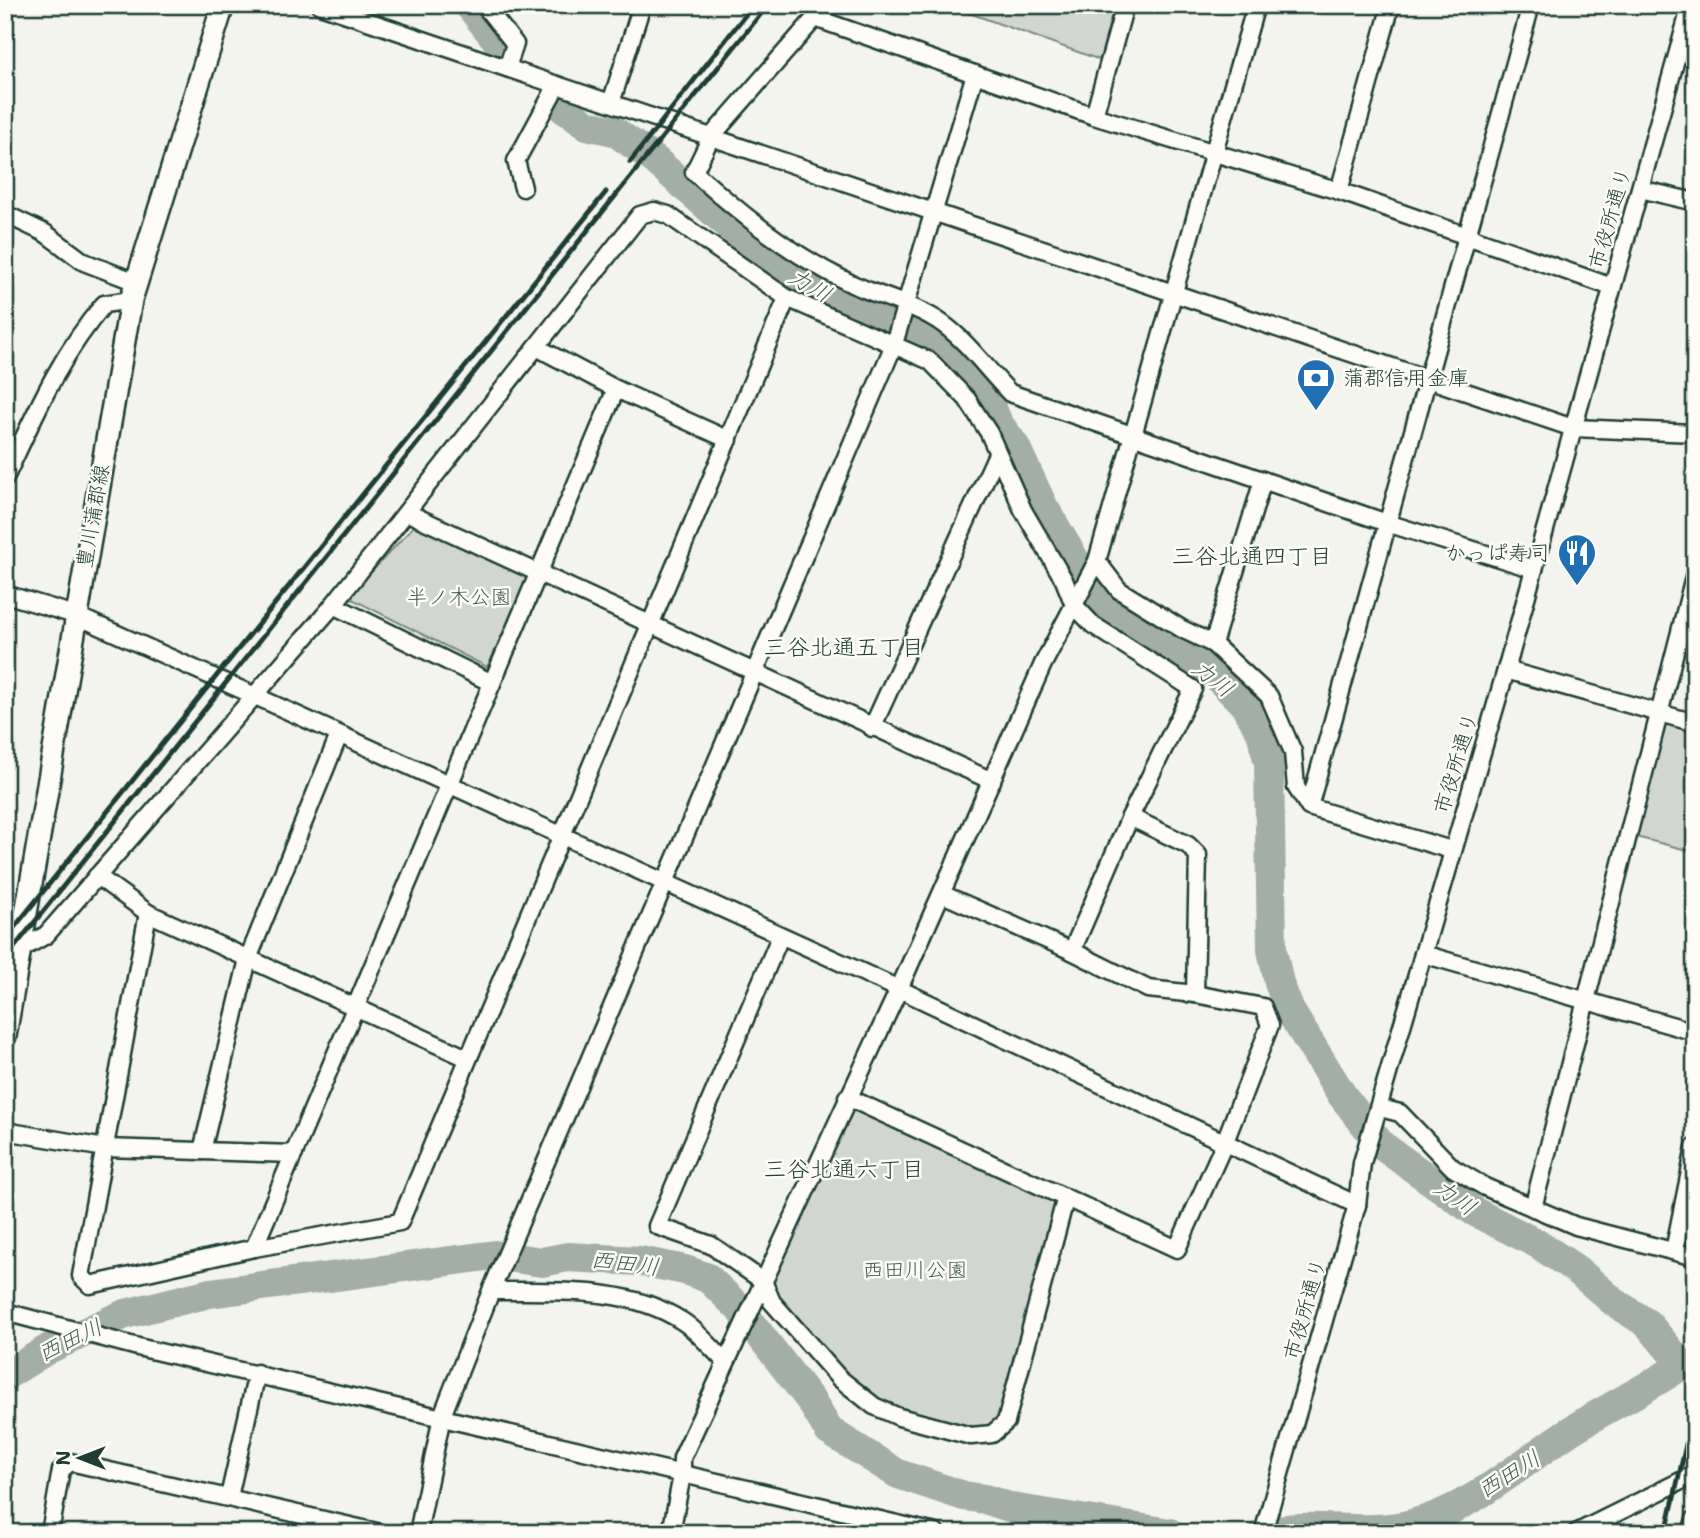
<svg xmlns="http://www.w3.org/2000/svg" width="1700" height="1538" viewBox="0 0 1700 1538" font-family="'Shantell Sans','Klee One',sans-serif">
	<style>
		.green { fill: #d1d6d1; stroke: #788a82; stroke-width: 2 }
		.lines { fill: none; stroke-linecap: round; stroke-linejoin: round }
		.river { stroke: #a3aea7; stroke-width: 30 }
		.minor-casing { stroke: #1f3d34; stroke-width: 21 }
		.major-casing { stroke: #1f3d34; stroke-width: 26 }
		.minor { stroke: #fdfcf7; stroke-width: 16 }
		.major { stroke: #fdfcf7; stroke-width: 21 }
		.rail { stroke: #1f3d34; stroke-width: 5 }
		.labels { text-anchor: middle; stroke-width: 5; stroke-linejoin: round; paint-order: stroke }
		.street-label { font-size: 21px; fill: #1f3d34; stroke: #fdfcf7 }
		.poi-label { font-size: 21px; fill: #1f3d34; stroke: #fdfcf7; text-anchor: start }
		.park-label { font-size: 21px; fill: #435c53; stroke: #fdfcf7 }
		.water-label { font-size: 23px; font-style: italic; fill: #475f56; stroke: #fdfcf7 }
		.neighbourhood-label { font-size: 23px; fill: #1f3d34; stroke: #fdfcf7 }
	</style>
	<rect width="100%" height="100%" fill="#f4f4ef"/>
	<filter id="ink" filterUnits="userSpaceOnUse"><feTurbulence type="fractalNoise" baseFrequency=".0143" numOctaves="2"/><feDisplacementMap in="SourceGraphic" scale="14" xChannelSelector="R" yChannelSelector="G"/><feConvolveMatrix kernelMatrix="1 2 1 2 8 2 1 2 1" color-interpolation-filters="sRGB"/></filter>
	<g filter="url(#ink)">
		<g class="green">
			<path d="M947,5h167l-14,55z"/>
			<path d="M414,526l120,48 -47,93 -139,-70z"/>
			<path d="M1660,713l35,10v129l-67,-17z"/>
			<path d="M847,1097l218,103 -59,222 -14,12 -93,-17 -60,-39 -76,-97z"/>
		</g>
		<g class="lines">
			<g class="river">
				<path d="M469,5l30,38"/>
				<path d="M564,109l23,16 27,6 41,29 114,101 53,33 56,26 58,17 44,43 18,43 17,23 28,60 54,92 20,18 97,58 31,31 16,27 8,31 3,187 7,33 11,28 52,84 39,50 94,67 63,32 39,26 37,32 34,22 34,41"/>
				<path d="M5,1376l43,-27 77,-35 85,-21 285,-38 47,7 26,-5 72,4 45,9 23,8 32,31 71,92 18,30 69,43 66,22 21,3 27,9 158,25"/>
				<path d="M1264,1533c49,-13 100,4 148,-9 59,-15 105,-58 155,-91 37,-24 78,-43 115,-68l13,2"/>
			</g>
			<defs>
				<g id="minor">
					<path d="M320,5l1253,423 122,5"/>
					<path d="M484,5l31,39 -8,24"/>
					<path d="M822,5l-7,13 -104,119 -17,35c49,44 96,82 156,111 30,14 67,22 93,41 27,20 44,46 67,69l377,130 147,46"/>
					<path d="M815,18l279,98 245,75 273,96"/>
					<path d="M611,103l31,-98"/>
					<path d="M1094,116l31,-111"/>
					<path d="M523,188l-7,-27 41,-76"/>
					<path d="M1640,189l55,13"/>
					<path d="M1339,191l52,-186"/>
					<path d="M5,214l40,19 39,29 52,20"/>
					<path d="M616,389l113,51"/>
					<path d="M5,478c30,-63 53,-120 99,-174l27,-4"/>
					<path d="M408,513l584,268"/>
					<path d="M1097,561l22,29 63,39 31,15 56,52 24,56 3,35 13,20 142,43"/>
					<path d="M5,594l70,21 178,80 646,294 458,216"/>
					<path d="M333,605l159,78"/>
					<path d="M1213,644l50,-164"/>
					<path d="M1506,670l189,53"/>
					<path d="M872,728l125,-274"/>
					<path d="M1309,807l222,-802"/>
					<path d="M1130,817l58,28 10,10 -3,139"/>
					<path d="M97,876l51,37 319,145"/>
					<path d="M148,913l-67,363 9,9 164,-37 146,-26 387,-924"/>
					<path d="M780,937l-123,289 54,19 52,36 9,21 67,76 35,28 25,11 72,19 21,-2 14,-12 59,-222"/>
					<path d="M21,949l25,-14 284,-326 310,-394 14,-4 14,4 119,83 143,63 37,38 22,34 34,77 41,70 10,25 19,20 100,64 -63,128 -58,134 -130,-57"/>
					<path d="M1423,954l272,78"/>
					<path d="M847,1097l330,152 47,-105 46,-119 -7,-18 -68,-13 -47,-5 -76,-38"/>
					<path d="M1380,1108l20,5 53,55 32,19 91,39 119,31"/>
					<path d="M5,1131l100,17 189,6"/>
					<path d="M202,1151l46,-192 91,-224"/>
					<path d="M1533,1208l162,-635"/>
					<path d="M254,1248l362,-859 -78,-41"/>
					<path d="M1674,1251l21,-104"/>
					<path d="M491,1291c62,1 136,-6 191,30 16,10 30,28 44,41"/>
					<path d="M5,1312l137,36 794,185"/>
					<path d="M229,1497l28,-124"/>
					<path d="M50,1533l11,-63 9,-8 311,71"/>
					<path d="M418,1533l24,-117 49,-125 402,-944 82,-273"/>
					<path d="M671,1533l11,-58v-17l217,-469 144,-325 54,-103 159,-556"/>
					<path d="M1263,1533l94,-328 5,-42 144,-493 185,-665"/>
					<path d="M1576,1533l119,-59"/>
					<path d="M1691,1533l4,-14"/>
				</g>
				<path id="major" d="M5,1036l126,-736 92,-295"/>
			</defs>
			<use href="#minor" class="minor-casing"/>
			<use href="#major" class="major-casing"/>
			<use href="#minor" class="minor"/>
			<use href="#major" class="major"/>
			<g class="rail">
				<path d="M630,162l123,-157"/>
				<path d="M5,939l601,-747"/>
				<path d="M5,959l763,-954"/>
				<path d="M1666,1533l29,-128"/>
			</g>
		</g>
	</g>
	<defs>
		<symbol id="bank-pin" viewBox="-11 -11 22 30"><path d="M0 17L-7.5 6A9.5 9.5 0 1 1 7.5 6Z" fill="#1f6fb2" stroke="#fdfcf7"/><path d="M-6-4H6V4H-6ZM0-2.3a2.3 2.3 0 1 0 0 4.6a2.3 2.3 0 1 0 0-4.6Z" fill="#fff"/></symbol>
		<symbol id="restaurant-pin" viewBox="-11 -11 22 30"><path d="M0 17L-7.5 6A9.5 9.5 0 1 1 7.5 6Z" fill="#1f6fb2" stroke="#fdfcf7"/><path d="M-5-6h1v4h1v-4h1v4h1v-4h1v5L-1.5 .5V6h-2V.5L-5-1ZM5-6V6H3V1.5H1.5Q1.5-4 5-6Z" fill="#fff"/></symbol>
	</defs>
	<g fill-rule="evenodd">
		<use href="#bank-pin" x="1294" y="356" width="44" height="60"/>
		<use href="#restaurant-pin" x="1555" y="531" width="44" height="60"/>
	</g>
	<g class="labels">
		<g class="street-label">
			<text transform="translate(1610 218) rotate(-74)" y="7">市役所通り</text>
			<text transform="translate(93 516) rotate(-80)" y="7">豊川蒲郡線</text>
			<text transform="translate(1456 763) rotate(-73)" y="7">市役所通り</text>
			<text transform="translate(1305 1309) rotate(-74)" y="7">市役所通り</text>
		</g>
		<g class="poi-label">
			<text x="1343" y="385">蒲郡信用金庫</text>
			<text x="1550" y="560" text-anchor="end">かっぱ寿司</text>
		</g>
		<g class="park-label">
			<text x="459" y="604">半ノ木公園</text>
			<text x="915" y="1277">西田川公園</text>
		</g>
		<g class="water-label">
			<text transform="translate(810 285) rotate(30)" y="8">力川</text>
			<text transform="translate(1213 678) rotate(38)" y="8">力川</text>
			<text transform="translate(1455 1197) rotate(35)" y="8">力川</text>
			<text transform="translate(625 1263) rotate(7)" y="8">西田川</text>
			<text transform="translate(70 1340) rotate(-26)" y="8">西田川</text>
			<text transform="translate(1509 1474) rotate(-32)" y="8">西田川</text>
		</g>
		<g class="neighbourhood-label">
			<text x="1252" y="564">三谷北通四丁目</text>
			<text x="844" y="655">三谷北通五丁目</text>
			<text x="844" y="1177">三谷北通六丁目</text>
		</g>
	</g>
	<rect width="1700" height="1538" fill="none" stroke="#fdfcf7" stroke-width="28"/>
	<rect x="14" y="14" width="1672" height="1510" fill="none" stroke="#1f3d34" stroke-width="2.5" filter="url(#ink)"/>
	<g transform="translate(80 1458) rotate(270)" stroke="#fdfcf7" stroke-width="5" paint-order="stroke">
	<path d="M0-5L12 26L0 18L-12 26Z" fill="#1f3d34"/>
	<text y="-10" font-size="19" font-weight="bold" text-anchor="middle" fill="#1f3d34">N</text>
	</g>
</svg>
